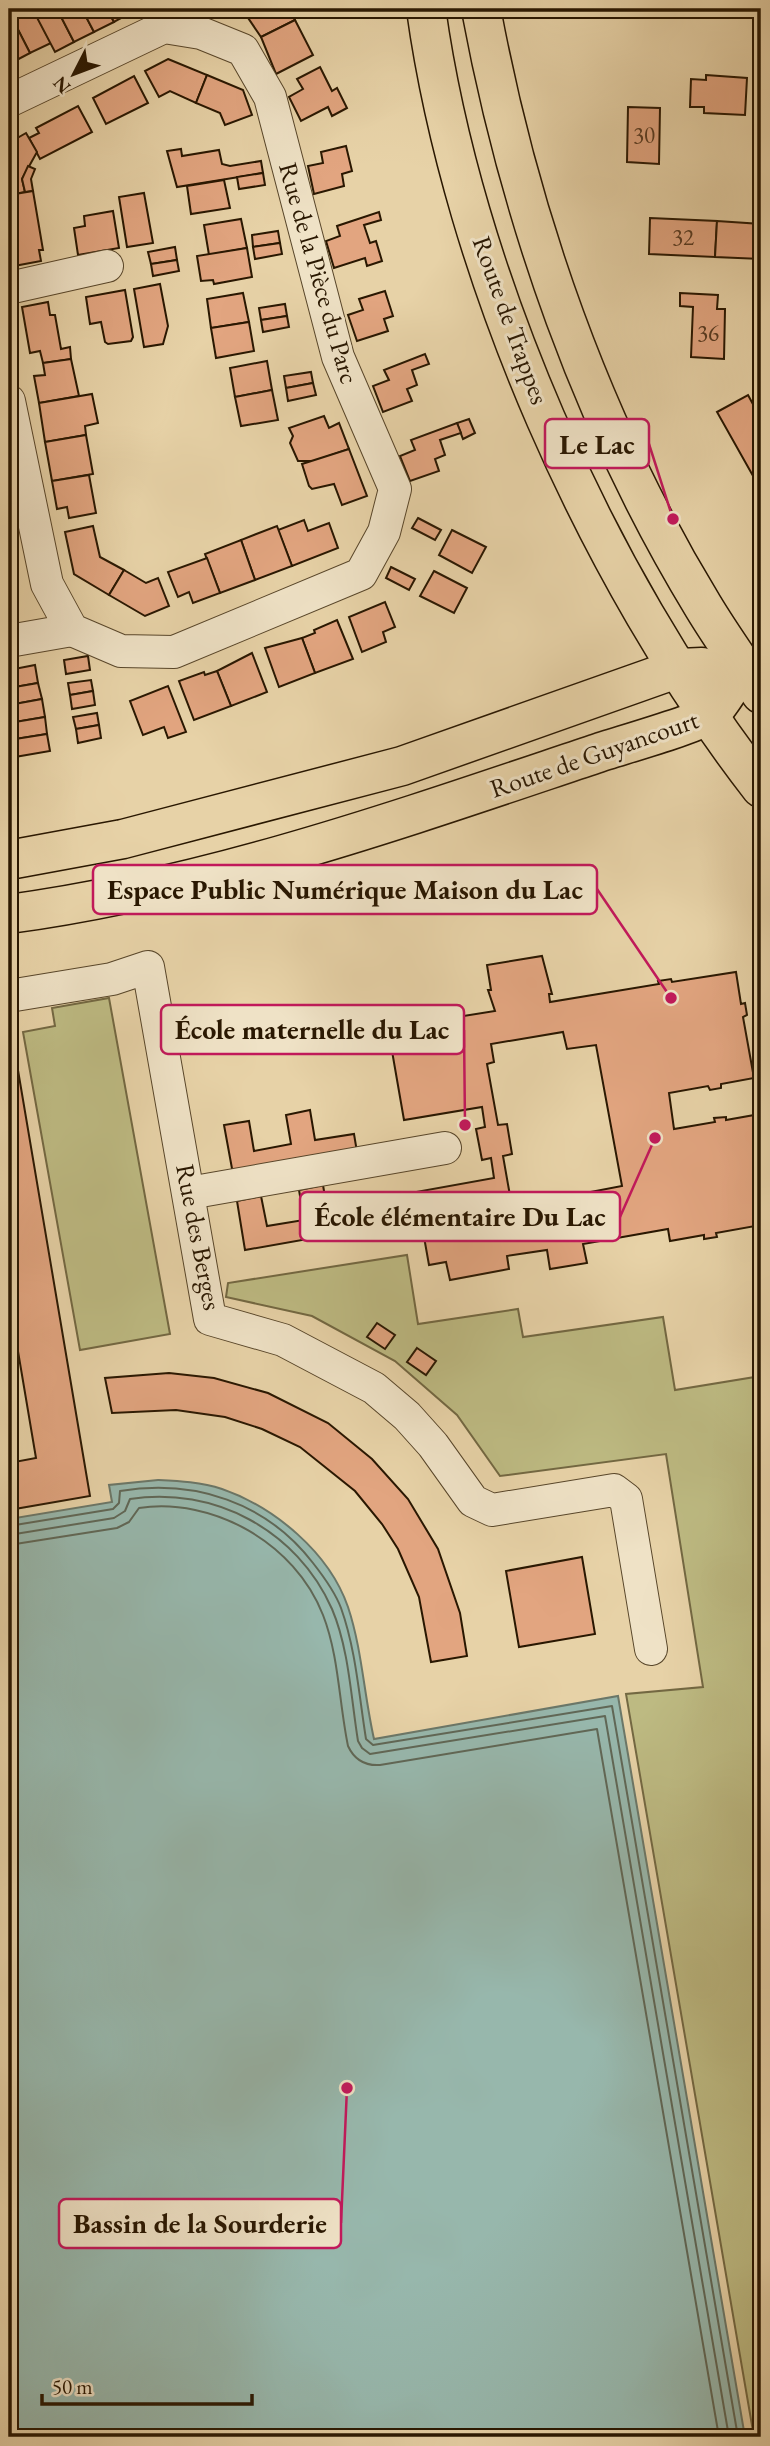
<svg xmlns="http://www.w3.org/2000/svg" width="770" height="2446" viewBox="0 0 770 2446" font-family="'EB Garamond',serif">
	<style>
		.green { fill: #bdba82; stroke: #736842; stroke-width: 2 }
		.water { fill: #97b7ac; stroke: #6b7768; stroke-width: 2 }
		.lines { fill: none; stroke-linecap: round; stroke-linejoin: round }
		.shore { stroke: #606756; stroke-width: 2 }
		.building { fill: #e2a580; stroke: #291701; stroke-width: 2; fill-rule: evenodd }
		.minor-casing { stroke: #58462a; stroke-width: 34 }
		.major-casing { stroke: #291701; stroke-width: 41 }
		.minor { stroke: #efe2c6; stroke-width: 32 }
		.major { stroke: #e7d2a7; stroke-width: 38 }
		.labels { text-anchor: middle; stroke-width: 6; stroke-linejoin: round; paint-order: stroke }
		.number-label { font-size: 23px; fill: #573a21 }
		.street-label { font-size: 26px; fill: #291701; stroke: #efe2c6 }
		.leader { fill: none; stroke: #c2185b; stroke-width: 2.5 }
		.callout-dot { fill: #c2185b; stroke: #efe2c6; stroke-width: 2.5 }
		.callout { fill: #efe2c6; stroke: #c2185b; stroke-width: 2.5 }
		.callout-label { font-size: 28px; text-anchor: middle; font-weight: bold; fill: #291701 }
	</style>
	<rect width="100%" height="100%" fill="#e7d2a7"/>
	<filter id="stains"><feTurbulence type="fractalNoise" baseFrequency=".00286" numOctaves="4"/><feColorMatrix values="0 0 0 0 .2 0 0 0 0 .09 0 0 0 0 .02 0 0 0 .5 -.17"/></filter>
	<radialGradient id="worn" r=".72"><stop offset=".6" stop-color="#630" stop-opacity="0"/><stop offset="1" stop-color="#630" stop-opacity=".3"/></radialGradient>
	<g class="green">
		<path d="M109,998l61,336 -90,16 -57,-318 32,-6 -3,-18z"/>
		<path d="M407,1255l11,69 100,-15 5,28 140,-20 12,73 86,-14v1061h-7l-128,-743 77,-7 -37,-233 -166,22 -43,-61 -62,-54 -83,-45 -86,-19 2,-14z"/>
	</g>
	<path class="water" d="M158,1480c21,1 43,2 64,9 52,18 107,63 126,118 14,42 16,88 26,132l244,-43 127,741h-736v-918l103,-17 -3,-17z"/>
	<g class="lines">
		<g class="shore">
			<path d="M9,1526l104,-17 6,-6 1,-12c75,-12 146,11 193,72 11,14 22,29 28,45 15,42 18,88 25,131l7,6 239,-39 126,731"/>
			<path d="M9,1535l105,-17 11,-7 5,-12c84,-13 167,31 202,110 17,40 19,89 26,132l4,7 8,6 235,-38 124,721"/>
			<path d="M9,1545l108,-17 12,-6 10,-14c74,-11 156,35 184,107 16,41 16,88 25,131 6,13 17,20 32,19l217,-36 122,708"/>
		</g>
	</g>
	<g class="building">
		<path d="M14,9h19l18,34 -21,10 -21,-41z"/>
		<path d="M37,9h20l17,33 -19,10 -22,-42z"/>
		<path d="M57,9h25l12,23 -20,10z"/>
		<path d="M82,9h25l7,13 -20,10z"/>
		<path d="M107,9h26l1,2 -20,11z"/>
		<path d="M242,9h47l6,11 -34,17z"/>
		<path d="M9,12l21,41 -19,10 -2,-5z"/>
		<path d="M295,20l18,35 -37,19 -15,-37z"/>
		<path d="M168,59l39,16 -11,28 -26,-12 -11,6 -14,-26z"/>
		<path d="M320,67l12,24 5,-3 10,20 -15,8 -4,-9 -27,14 -12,-24 14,-8 -6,-10z"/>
		<path d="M207,75l36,15 9,25 -27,10 -5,-12 -24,-10z"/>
		<path d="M706,75l41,3 -2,37 -41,-2v-6h-14l1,-28 15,1z"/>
		<path d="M134,76l14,27 -42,21 -13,-26z"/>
		<path d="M78,106l14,26 -52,27 -11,-21 10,-5 -3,-5z"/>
		<path d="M628,107l32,1 -1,56 -32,-2z"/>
		<path d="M26,133l11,19 -15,27 3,13 -16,3v-44l5,-11z"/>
		<path d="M346,146l6,25 -10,3 2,12 -30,8 -6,-28 15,-3 -2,-11z"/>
		<path d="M181,149l1,7 37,-6 3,14 8,2 31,-5 2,12 -86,14 -10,-36z"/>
		<path d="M28,166l7,3 -4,10 2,12 -8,1 -3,-13z"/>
		<path d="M263,173l2,12 -26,4 -2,-12z"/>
		<path d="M224,180l6,28 -39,6 -4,-28z"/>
		<path d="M33,191l10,59h-4l2,11 -27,5 -5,-33v-38z"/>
		<path d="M144,193l9,50 -26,4 -8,-50z"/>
		<path d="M113,211l6,37 -41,7 -4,-27 11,-2 -1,-10z"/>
		<path d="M379,212l2,8 -17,5 6,18 6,-2 6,20 -15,5 -2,-8 -31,10 -8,-27 14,-5 -3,-10z"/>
		<path d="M650,218l67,3 -2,36 -66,-3z"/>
		<path d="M241,219l6,29 -38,7 -5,-30z"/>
		<path d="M717,221l44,3v35l-46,-2z"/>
		<path d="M278,231l2,12 -27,4 -1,-12z"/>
		<path d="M280,243l2,11 -27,5 -2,-12z"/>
		<path d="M175,247l2,13 -26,4 -3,-12z"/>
		<path d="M247,248l5,29 -38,7 -1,-4 -12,1 -4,-25z"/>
		<path d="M177,260l2,11 -26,5 -2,-12z"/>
		<path d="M160,284l8,42 -5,18 -19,3 -10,-58z"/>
		<path d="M125,290l8,47 -2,4 -23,3 -3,-2 -4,-20 -11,2 -4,-27z"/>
		<path d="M385,291l8,25 -9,3 4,12 -31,10 -9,-26 15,-5 -4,-11z"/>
		<path d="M243,293l6,29 -38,6 -4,-29z"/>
		<path d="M680,293l38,2 -1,14h8l-1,50 -33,-2 2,-50 -13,-1z"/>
		<path d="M48,302l2,13h5l6,34 9,-2 1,12 -28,4 -3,-12 -10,2 -8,-46z"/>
		<path d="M285,304l2,12 -26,4 -2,-12z"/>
		<path d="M287,316l2,11 -26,5 -2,-12z"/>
		<path d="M249,322l5,29 -38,7 -5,-30z"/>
		<path d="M425,354l4,10 -17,6 5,15 -10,4 5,12 -29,11 -10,-26 16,-6 -5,-10z"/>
		<path d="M71,359l8,37 -40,7 -5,-27 11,-1 -2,-12z"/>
		<path d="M267,361l5,29 -37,7 -5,-29z"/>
		<path d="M311,372l2,11 -27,5 -2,-12z"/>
		<path d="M313,383l3,12 -28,6 -2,-13z"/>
		<path d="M272,390l6,30 -37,6 -6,-29z"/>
		<path d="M92,394l6,29 -13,3 1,9 -41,7 -6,-39z"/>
		<path d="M748,395l13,24v62l-4,2 -40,-71z"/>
		<path d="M324,416l5,12 10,-5 10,26 -35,12h-16l-8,-18 3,-7 -4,-8z"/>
		<path d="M469,419l6,14 -12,6 -6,-16z"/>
		<path d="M457,423l4,10 -21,7 5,15 -10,4 4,12 -29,10 -10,-25 15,-6 -4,-10z"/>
		<path d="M86,435l7,39 -41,7 -7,-39z"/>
		<path d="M349,449l18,47 -25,9 -8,-21 -22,5 -3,-3 -7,-22z"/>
		<path d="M89,475l7,38 -27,5 -2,-11 -10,2 -5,-28z"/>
		<path d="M418,518l23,12 -6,10 -23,-12z"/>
		<path d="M304,520l4,11 21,-8 9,25 -46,18 -14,-36z"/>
		<path d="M93,526l7,31 24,13 -15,25 -35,-21 -9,-42z"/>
		<path d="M277,526l15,40 -37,14 -14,-40z"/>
		<path d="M452,530l34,17 -14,26 -33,-18z"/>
		<path d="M241,540l14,40 -35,13 -15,-39z"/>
		<path d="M207,558l13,35 -27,10 -4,-11 -11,5 -10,-25z"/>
		<path d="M391,567l24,12 -6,11 -23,-12z"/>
		<path d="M124,570l22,13 12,-5 11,28 -24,10 -36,-21z"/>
		<path d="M434,571l33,17 -13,25 -34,-17z"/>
		<path d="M385,602l10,25 -12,5 3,10 -24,10 -13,-35z"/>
		<path d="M337,620l16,39 -38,14 -13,-35 13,-5 -1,-3z"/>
		<path d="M302,638l13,35 -36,14 -14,-39z"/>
		<path d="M252,653l15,39 -36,14 -14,-35z"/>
		<path d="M88,656l2,14 -24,4 -2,-14z"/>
		<path d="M35,665l3,18 -29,5v-18z"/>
		<path d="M217,671l14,35 -37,14 -15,-39 25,-9 1,3z"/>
		<path d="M91,680l2,11 -23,4 -2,-12z"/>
		<path d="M38,683l4,16 -33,6v-17z"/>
		<path d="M168,686l18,46 -18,6 -4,-11 -21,8 -13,-34z"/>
		<path d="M93,691l2,14 -23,4 -2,-14z"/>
		<path d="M42,699l3,18 -36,6v-18z"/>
		<path d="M97,713l2,12 -23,4 -3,-12z"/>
		<path d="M45,717l2,17 -38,6v-17z"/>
		<path d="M99,725l2,13 -23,5 -2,-14z"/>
		<path d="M47,734l3,17 -41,7v-18z"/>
		<path d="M542,956l10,38h-3l1,8 109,-18 -1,-3 13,-2 1,3 64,-10 5,32 4,-1 2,12 -4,2 11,61 -33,6v4l-11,2 -2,-4 -39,7 5,36 41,-7 -1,-4 12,-1v3l34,-6 1,111 -45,8 1,4 -13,2v-4l-34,6 -2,-12 -85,15 4,19 -37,6 -3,-19 -40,6 2,13 -59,11 -4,-18 -17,3 -13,-73 78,-14 -3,-20 -9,2 -6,-31 9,-2 -3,-20 -78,13 -16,-92 107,-17 -7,-21h3l-4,-25zM563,1032l4,17 29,-4 26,141 -110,21 -9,-51 9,-2 -5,-30 -9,1 -11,-61 7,-2 -3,-18z"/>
		<path d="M9,1017l81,479 -81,14v-47l27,-5 -27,-160z"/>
		<path d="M310,1110l5,30 39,-6 3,18 -124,22 -9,-49 25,-4 5,30 37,-7 -5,-29z"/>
		<path d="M323,1185l5,30 39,-7 3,20 -125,22 -8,-49 24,-5 6,30 37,-6 -5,-30z"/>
		<path d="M377,1323l18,12 -10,14 -18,-12z"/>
		<path d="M417,1348l19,13 -10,14 -19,-13z"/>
		<path d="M169,1373l45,5 54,15 60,30 44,36 36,40 30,50 22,64 7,43 -36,6 -12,-65 -21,-48 -16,-25 -27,-33 -55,-44 -38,-18 -37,-12 -49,-7 -64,3 -7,-35z"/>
		<path d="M582,1557l13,77 -76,13 -13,-76z"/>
	</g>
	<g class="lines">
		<defs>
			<g id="minor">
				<path d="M9,101l155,-74 37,6 42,17 27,47 68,260 57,132 -11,43 -23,42 -187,78 -53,-1 -49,-21 -25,-46 -38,-183"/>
				<path d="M9,288l98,-22"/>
				<path d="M9,641l63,-11"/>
				<path d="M9,996l103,-17 36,-12 62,352 73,21 91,48 33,28 26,29 40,56 19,9 122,-20 12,9 25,150"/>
				<path d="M189,1193l256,-45"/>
			</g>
			<g id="major">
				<path d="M426,9c37,266 171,568 335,779"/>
				<path d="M481,9c39,209 111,415 222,597 18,30 39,59 58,88"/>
				<path d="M9,860l114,-21 279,-73 277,-98 23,-1"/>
				<path d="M9,914c201,-27 395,-96 586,-160 20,-7 105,-31 115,-40 13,-12 23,-33 33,-48"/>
			</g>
		</defs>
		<use href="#minor" class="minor-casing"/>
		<use href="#major" class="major-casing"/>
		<use href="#minor" class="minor"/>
		<use href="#major" class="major"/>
	</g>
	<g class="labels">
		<g class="number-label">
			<text x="644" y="143">30</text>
			<text x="683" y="245">32</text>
			<text x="708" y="341">36</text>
		</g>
		<g class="street-label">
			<text transform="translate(319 273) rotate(74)" y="9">Rue de la Pièce du Parc</text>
			<text transform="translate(511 320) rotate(70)" y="9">Route de Trappes</text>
			<text transform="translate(594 754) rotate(-19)" y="9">Route de Guyancourt</text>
			<text transform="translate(199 1237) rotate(79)" y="9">Rue des Berges</text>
		</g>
	</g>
	<path class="leader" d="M673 519L649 444M671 998L597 889M465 1125L464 1030M655 1138L620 1217M347 2088L341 2223"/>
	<g class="callout-dot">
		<circle cx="673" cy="519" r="7"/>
		<circle cx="671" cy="998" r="7"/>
		<circle cx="465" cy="1125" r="7"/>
		<circle cx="655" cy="1138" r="7"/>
		<circle cx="347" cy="2088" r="7"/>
	</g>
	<g class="callout">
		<rect x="545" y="419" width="104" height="49" rx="7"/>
		<rect x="93" y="865" width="504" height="49" rx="7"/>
		<rect x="161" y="1005" width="303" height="49" rx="7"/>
		<rect x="300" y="1192" width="320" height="49" rx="7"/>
		<rect x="59" y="2199" width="282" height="49" rx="7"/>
	</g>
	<g class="callout-label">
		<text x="597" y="454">Le Lac</text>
		<text x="345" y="899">Espace Public Numérique Maison du Lac</text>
		<text x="312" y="1039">École maternelle du Lac</text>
		<text x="460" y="1226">École élémentaire Du Lac</text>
		<text x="200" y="2233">Bassin de la Sourderie</text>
	</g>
	<rect width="770" height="2446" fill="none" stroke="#e7d2a7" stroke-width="35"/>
	<rect x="10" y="10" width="749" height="2425" fill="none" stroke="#291701" stroke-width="3.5"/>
	<rect x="18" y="18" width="735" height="2411" fill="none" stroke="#291701" stroke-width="2"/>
	<g transform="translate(74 74) rotate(228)" stroke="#efe2c6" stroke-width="5" paint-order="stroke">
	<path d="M0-5L12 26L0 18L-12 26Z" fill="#291701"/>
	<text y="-10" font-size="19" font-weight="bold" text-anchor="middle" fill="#291701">N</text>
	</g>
	<path d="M42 2394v10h210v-10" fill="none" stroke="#291701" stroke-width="3.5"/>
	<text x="52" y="2394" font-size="21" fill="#291701" stroke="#efe2c6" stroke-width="5" paint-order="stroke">50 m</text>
	<rect width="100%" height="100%" filter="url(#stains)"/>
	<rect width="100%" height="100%" fill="url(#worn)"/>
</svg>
